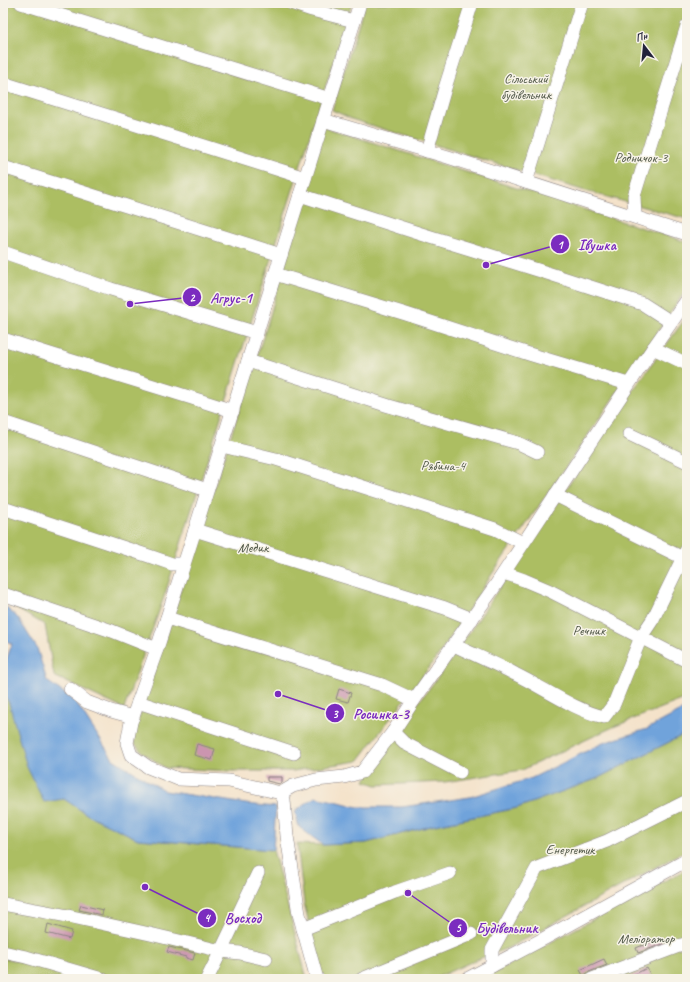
<svg xmlns="http://www.w3.org/2000/svg" width="690" height="982" viewBox="0 0 690 982" font-family="Caveat,sans-serif">
	<style>
		.green { fill: #acbe62; stroke: #67704e }
		.water { fill: #6fa3db; stroke: #48628b }
		.building { fill: #cb95af }
		.lines { fill: none; stroke-linecap: round; stroke-linejoin: round }
		.minor-casing { stroke: #8b8282; stroke-width: 14 }
		.minor { stroke: #fff; stroke-width: 13 }
		.labels { text-anchor: middle; stroke-width: 3; stroke-linejoin: round; paint-order: stroke }
		.park-label { font-size: 14px; fill: #525949; stroke: #f7f3e8 }
		.leader { fill: none; stroke: #7b2cbf; stroke-width: 1.5 }
		.callout-dot { fill: #7b2cbf; stroke: #f7f3e8; stroke-width: 1.5 }
		.mark-label { font-size: 12px; text-anchor: middle; font-weight: bold; fill: #fff }
		.callout-label { font-size: 15px; text-anchor: middle; font-weight: bold; fill: #7b2cbf; stroke: #f7f3e8; stroke-width: 3; stroke-linejoin: round; paint-order: stroke }
	</style>
	<rect width="100%" height="100%" fill="#f7f3e8"/>
	<filter id="ink" filterUnits="userSpaceOnUse"><feTurbulence type="fractalNoise" baseFrequency=".025" numOctaves="2"/><feDisplacementMap in="SourceGraphic" scale="8" xChannelSelector="R" yChannelSelector="G"/><feConvolveMatrix kernelMatrix="1 2 1 2 8 2 1 2 1" color-interpolation-filters="sRGB"/></filter>
	<filter id="wash" filterUnits="userSpaceOnUse"><feTurbulence type="fractalNoise" baseFrequency=".012" numOctaves="4" result="noise"/><feDisplacementMap in="SourceGraphic" scale="16" xChannelSelector="R" yChannelSelector="G"/><feGaussianBlur stdDeviation="0.9" result="paint"/><feColorMatrix in="noise" values="0 0 0 0 0 0 0 0 0 0 0 0 0 0 0 0 0 1.4 0 .05"/><feComposite in="paint" operator="in"/></filter>
	<g filter="url(#wash)">
		<rect width="100%" height="100%" fill="#f4e2c9"/>
		<g class="green">
			<path d="M3,3h349l-188,594 -40,112 -70,-33 -9,-51 -42,-24z"/>
			<path d="M365,3h322v216l-105,-29 -228,-70 -22,-10z"/>
			<path d="M324,127l363,115v46l-90,134 -103,149 -54,82 -82,108 -65,10h-61l-67,-3 -23,-16 -7,-8 -2,-8 135,-414z"/>
			<path d="M687,316v382l-74,29 -91,43 -77,12 -69,3 -11,-4 23,-39 60,-78 178,-264z"/>
			<path d="M3,692l61,107 25,16 49,24 135,11 34,129h-169l-77,-10 -58,-13z"/>
			<path d="M687,733v117l-179,98 -30,11 -45,20h-111l-18,-76 -7,-59 26,1 43,-2 69,-18 82,-17 79,-29z"/>
			<path d="M687,869v110h-205z"/>
			<path d="M3,958l96,21h-96z"/>
		</g>
		<g class="water">
			<path d="M3,605l15,13 19,30 10,33 28,20 38,58 52,32 81,13 30,3 -3,43 -135,-11 -50,-24 -24,-16 -20,3 -17,-35 -18,-64 -6,-11v-23l9,-25 -9,-5z"/>
			<path d="M687,708v25l-91,46 -79,29 -82,17 -69,18 -43,2 -24,-18 -4,-16 20,-14 24,5 19,5h44l68,-10 62,-19 71,-35 44,-14z"/>
		</g>
		<g id="blocks">
			<g class="building">
				<path d="M339,689l12,4 -3,9 -12,-3z"/>
				<path d="M197,744l18,5 -3,11 -18,-5z"/>
				<path d="M267,777h15v6l-2,1 -13,-3z"/>
				<path d="M81,905l22,5 -1,5 -23,-5z"/>
				<path d="M48,924l24,7 -2,8 -24,-6z"/>
				<path d="M660,937l3,7 -25,9 -2,-5 7,-3v1z"/>
				<path d="M169,947l26,6 -2,7 -7,-2v-1l-19,-5z"/>
				<path d="M604,959l3,6 -18,7 -3,2 -2,3 -4,-7z"/>
				<path d="M647,968l4,8 -6,3h-20z"/>
			</g>
		</g>
	</g>
	<g filter="url(#ink)">
		<use href="#blocks" fill-opacity="0" stroke="#8b8282" stroke-width="1"/>
		<g class="lines">
			<defs>
				<g id="minor">
					<path d="M21,3c103,33 206,63 309,96"/>
					<path d="M291,3l21,7 42,11"/>
					<path d="M360,3l-165,527 -38,119 -26,73 -4,21 4,12 17,12 30,12 51,2 52,12 12,-7 23,-6 28,-3 18,-5 31,-40 21,-32 79,-111 156,-235 38,-54"/>
					<path d="M3,83l302,95"/>
					<path d="M323,120l125,37 239,77"/>
					<path d="M427,151l18,-63 27,-85"/>
					<path d="M3,167l136,43 142,45"/>
					<path d="M526,182l56,-179"/>
					<path d="M300,195l118,38 123,38 102,33 28,18"/>
					<path d="M635,217l-1,-21 53,-170"/>
					<path d="M3,252l108,37 146,44"/>
					<path d="M275,274l131,40 123,40 99,30"/>
					<path d="M3,339c76,25 153,47 230,72"/>
					<path d="M653,348l34,16"/>
					<path d="M248,361l141,45 129,37 19,9"/>
					<path d="M3,422l204,68"/>
					<path d="M629,434l58,28"/>
					<path d="M222,446l54,13 219,70 28,14"/>
					<path d="M555,495l132,65"/>
					<path d="M3,508l146,48 23,8h12"/>
					<path d="M195,530l250,78 27,11"/>
					<path d="M504,573l20,7 26,11 137,70"/>
					<path d="M3,594l109,37 45,18"/>
					<path d="M167,618l215,67 32,15"/>
					<path d="M454,645c20,10 41,18 61,29 29,14 59,36 89,43l10,-13 27,-67 12,-18 34,-70"/>
					<path d="M70,689l17,13 24,9 22,6"/>
					<path d="M138,702l101,33 55,18"/>
					<path d="M393,732l11,11 56,29"/>
					<path d="M281,793l3,7 3,36 12,78 18,65"/>
					<path d="M3,904l65,12 82,18 71,17 19,2 26,6"/>
					<path d="M303,929l92,-37 55,-19"/>
					<path d="M3,952l23,5 76,22"/>
					<path d="M492,966v-16l45,-82 70,-27 80,-40"/>
					<path d="M207,979l14,-28 37,-78"/>
					<path d="M362,979l109,-45"/>
					<path d="M467,979l78,-41 142,-78"/>
					<path d="M592,979l95,-36"/>
				</g>
			</defs>
			<use href="#minor" class="minor-casing"/>
			<use href="#minor" class="minor"/>
		</g>
	</g>
	<g class="labels">
		<g class="park-label">
			<text x="526" y="83">Сільський<tspan x="526" dy="16">будівельник</tspan></text>
			<text x="641" y="162">Родничок-3</text>
			<text x="443" y="470">Рябина-4</text>
			<text x="253" y="552">Медик</text>
			<text x="589" y="635">Речник</text>
			<text x="570" y="854">Енергетик</text>
			<text x="646" y="943">Меліоратор</text>
		</g>
	</g>
	<path class="leader" d="M486 265L560 244M130 304L192 297M278 694L335 713M145 887L207 918M408 893L458 928"/>
	<g class="callout-dot">
		<circle cx="486" cy="265" r="4"/>
		<circle cx="130" cy="304" r="4"/>
		<circle cx="278" cy="694" r="4"/>
		<circle cx="145" cy="887" r="4"/>
		<circle cx="408" cy="893" r="4"/>
		<circle cx="560" cy="244" r="10"/>
		<circle cx="192" cy="297" r="10"/>
		<circle cx="335" cy="713" r="10"/>
		<circle cx="207" cy="918" r="10"/>
		<circle cx="458" cy="928" r="10"/>
	</g>
	<g class="mark-label">
		<text x="560" y="249">1</text>
		<text x="192" y="302">2</text>
		<text x="335" y="718">3</text>
		<text x="207" y="922">4</text>
		<text x="458" y="932">5</text>
	</g>
	<g class="callout-label">
		<text x="597" y="250">Івушка</text>
		<text x="231" y="303">Агрус-1</text>
		<text x="381" y="719">Росинка-3</text>
		<text x="243" y="923">Восход</text>
		<text x="507" y="933">Будівельник</text>
	</g>
	<rect width="690" height="982" fill="none" stroke="#f7f3e8" stroke-width="16"/>
	<g transform="translate(644 46) rotate(344)" stroke="#f7f3e8" stroke-width="3" paint-order="stroke">
	<path d="M0-3L7 15L0 10L-7 15Z" fill="#22223b"/>
	<text y="-6" font-size="11" font-weight="bold" text-anchor="middle" fill="#22223b">Пн</text>
	</g>
</svg>
